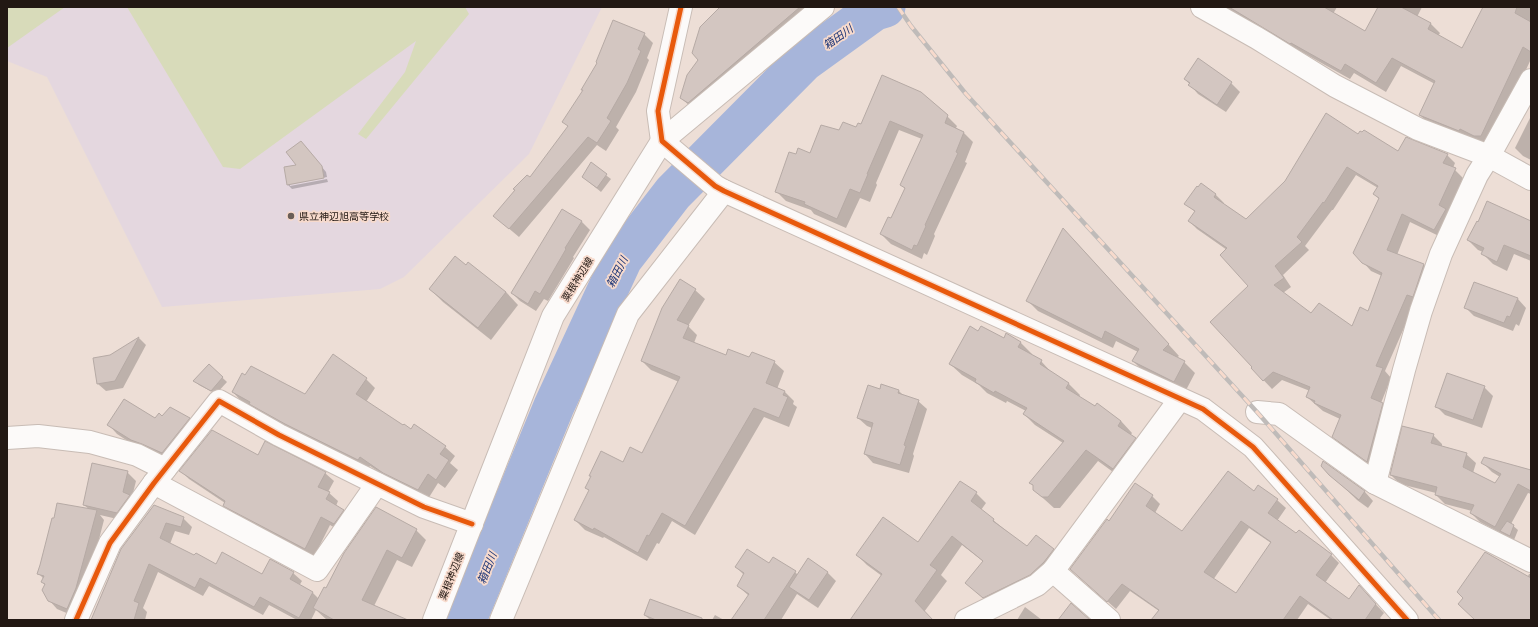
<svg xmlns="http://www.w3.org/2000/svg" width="1538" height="627" viewBox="0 0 1538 627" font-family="'Noto Sans','Noto Sans JP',sans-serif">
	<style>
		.education { fill: #e4d7df }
		.green { fill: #d8dbba }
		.shadow { fill: #0003; fill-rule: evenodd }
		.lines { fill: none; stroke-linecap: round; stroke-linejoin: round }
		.river { stroke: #a7b5da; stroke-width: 41 }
		.building { fill: #d3c6c1; stroke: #b6aaa5; fill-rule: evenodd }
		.minor-casing { stroke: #c8bcb5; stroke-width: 24 }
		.major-casing { stroke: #c8bcb5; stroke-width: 24 }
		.minor { stroke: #fcfaf9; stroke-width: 22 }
		.major { stroke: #fcfaf9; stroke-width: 22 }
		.rail-casing { stroke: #bfbbb9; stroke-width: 4.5 }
		.rail { stroke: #f7dacc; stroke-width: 3; stroke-dasharray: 9; stroke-linecap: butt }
		.cycleway-casing { stroke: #f7dacc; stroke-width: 8 }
		.cycleway { stroke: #e8590c; stroke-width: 5 }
		.poi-dot { fill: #695d57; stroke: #f7dacc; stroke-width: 1.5 }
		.labels { text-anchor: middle; stroke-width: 3.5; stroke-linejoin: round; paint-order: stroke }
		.poi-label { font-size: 10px; fill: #221813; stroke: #f7dacc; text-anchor: start }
		.street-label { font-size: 10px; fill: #221813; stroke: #f7dacc }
		.water-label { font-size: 11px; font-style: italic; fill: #1c3577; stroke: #f7dacc }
	</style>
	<rect width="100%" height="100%" fill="#edded6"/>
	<path class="education" d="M7,7h595l-73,147 -125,123 -24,12 -218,18 -115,-230 -40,-16z"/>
	<g class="green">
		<path d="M7,7h58l-58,41z"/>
		<path d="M127,7h338l4,7 -103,125 -8,-5 47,-62 11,-31 -176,128 -17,-2z"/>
	</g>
	<g class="shadow">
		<path d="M721,7h103l-133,100 -10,-9 18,-38z"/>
		<path d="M1224,7h113l-4,7 33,18 13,-25h43l-5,10 14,7 9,9 -2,3 24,13 22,-42h47v52l-40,86 -62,-21 -9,-9 15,-31 -34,-18 -15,26 -32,-19 -4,6 -50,-28v1z"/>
		<path d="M644,34l9,9 -6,15 2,2 -13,32 -20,35 3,3 -13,21 -9,-6 -78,92 -25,-21 36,-38 39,-51 -5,-5z"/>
		<path d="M883,77l64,39 10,10 -1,2 8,5 9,9 -8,20 2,1 -33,71 1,2 -8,19 -3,-2 -2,6 -31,-15 -10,-10 11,-15 14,-30 -5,-4 21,-46 -23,-9 -23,53 1,2 -7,17 -10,-4 -14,30 -32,-14 -3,-4 -25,-9 -10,-10 20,-36 14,-1 30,-23 17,-2 5,-4z"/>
		<path d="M1185,79l46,4 9,9 -14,20 -28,-18z"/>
		<path d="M1531,116v44l-8,-4 -8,-8z"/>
		<path d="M1359,136l39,17 49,2 8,8 -2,5 10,10 -15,34 5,6 -10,20 -33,-16 -13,33 27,10 8,8 -17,30 -30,68 6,7 -10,25 10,9 -15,57 -34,-24 -8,-8 6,-18 -17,-8 -7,-6 -9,-8 3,-6 -28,-11 -10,9 -20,-21 -2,-82 -23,-36 -30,-21 -8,-8 6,-9 -9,-9 29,-9 9,9 -2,1 24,16zM1356,175l22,13 -4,6 5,5 -16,63 8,9 11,5 -13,36 -17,15 -40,-12 -29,-22 8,-6 -8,-12 26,-25 -4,-4 27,-36h1z"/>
		<path d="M305,146l21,26 1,5 -37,7v2l37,-7 1,3 -36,7 -4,-4z"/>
		<path d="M591,164l20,15 -10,13 -18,-15z"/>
		<path d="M563,210l19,12 8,8 -17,27 1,1 -26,43 -4,-2 -8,12 -16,-10 -8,-8z"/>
		<path d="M1531,222v39l-17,-7 -7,17 -14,-7 -10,-10v-2l-5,-2 -10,-10z"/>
		<path d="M1074,240l105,116 -3,2 8,4 11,11 -10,19 -41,-20 -11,-11 5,-9 -22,-11 -3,7 -75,-37 -11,-11z"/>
		<path d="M467,266l39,26 12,13 -27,35 -48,-38 -13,-13z"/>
		<path d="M695,290l10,9 -17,27 9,9 -3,8 32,14 48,5 10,9 -7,18 8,3 9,9 -1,3 4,3 -8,20 -25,-10 -69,118 -23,-14 -13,23 -2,-1 -10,18 -43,-24 -1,1 -18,-8 -10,-10 15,-29 -4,-3 6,-11 -2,-1 33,-13 19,-9 37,-72 -28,-12 -9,-9z"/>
		<path d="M1518,299l8,9 -7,18 -3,-2 -3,7 -39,-15 -9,-9z"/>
		<path d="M978,332l26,8 3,-5 14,8 11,11 -1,2 10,5 11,12 17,11 11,11 -1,2 42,24 11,12 -2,3 16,14 -22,30 -26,-19 -38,47h-6l-20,-18v-4l-4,-3 33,-40 -28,-18 -11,-11 2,-3 -19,-10 -1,2 -19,-10 -8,-8 -17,-10 -12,-11z"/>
		<path d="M139,338l7,7 -23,43 -17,3 -8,-7 12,-28z"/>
		<path d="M209,365l18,17 -11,12 -17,-9 -4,-4z"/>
		<path d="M366,379l9,9 -9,14 38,25 41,20 10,9 -5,7 8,7 -13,18 -7,-5 -10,16 -34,-17 -24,-16 -2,3 -108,-56 -5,-5 -13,-6 -9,-10 72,4z"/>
		<path d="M882,385l17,6 5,5 14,5 9,8 -14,45 1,2 -5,17 -36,-10 -8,-9 7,-26 -5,-2 -9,-8 23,-28z"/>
		<path d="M1484,387l9,9 -11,32 -37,-13 -9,-9z"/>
		<path d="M189,418l9,9 -27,34 -31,-12 -23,-15 -8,-9 47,-5z"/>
		<path d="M1433,435l9,9v3l24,7 10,9 -3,10 23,12 4,-8 -8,-5 -9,-9 48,8v23l-3,-1 -17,31 7,6 -4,10 -34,-18 -9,-9 1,-2 -27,-7 -9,-9v-2l-36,-9 -9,-9z"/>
		<path d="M258,456l67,17 9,8 -6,11 10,9 -2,5 7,4 9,9 -10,13 -12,-7 -16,32 -81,-43 -9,-9 1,-2 -36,-24 -8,-8z"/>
		<path d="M1324,463l41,29 8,9 -5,7 -11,-8 -35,-34z"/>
		<path d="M127,472l9,9 -10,40 -26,-6 4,5 -20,77 -8,20 -19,-8 -8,-9 -4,-15 -3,-3 2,-3 -6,-6 52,-63 -6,-5z"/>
		<path d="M1254,492l23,8 9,8 -9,13 19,13 3,-3 32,24 8,8 -14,20 25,17 17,-5 17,18 -4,5 2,2h-51l-23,-16 -11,16h-145l7,-9 -29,-20 -14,18 -36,-32 30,-54 42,-27 8,8 -5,9 27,20zM1249,528l22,15 -35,52 -23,-15z"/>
		<path d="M976,493l10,10 -5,7 46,38 26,1 10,10 -69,48 -18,-15 8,-30 -22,-17 -21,30 6,6 -23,31 8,8h-81l31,-44 -15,-11 -10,-10 61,-11z"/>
		<path d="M154,506l29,12 9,9 -3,8 -14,-4 -5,13 25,13 22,8 46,10 30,-2 9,8 -3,5 14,7 6,6 7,-10 90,-59 10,10 -14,27 -15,-7 -23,46 32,14h-79l-11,-10 -5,10h-14l-28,-15 -6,10 -54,-29 -6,10 -45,-24 -15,36 4,4 -2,8h-53z"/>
		<path d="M770,565l25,7 3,3 29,-3 9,9 -18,27 -21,-14 -16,26h-49l17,-24 -11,-10 6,-11 -8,-8z"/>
		<path d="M1529,574h2v46h-25z"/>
		<path d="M1025,607l17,13h-25z"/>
		<path d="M645,615l53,5h-48z"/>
		<path d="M715,615l9,5h-12z"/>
	</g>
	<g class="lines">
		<path class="river" d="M466,620l88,-214 68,-147 51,-66 130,-131 72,-52 10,-3"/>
	</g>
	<g class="building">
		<path d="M720,7h80l-112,96 -8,-5 7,-23 11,-15 -6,-7 8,-26z"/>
		<path d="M1229,7h95l41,24 13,-24h23l30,16 -3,6 34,19 21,-41h34l-2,6 16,9v30l-8,-5 -42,89h-7l-14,-7 -1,2 -40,-16 16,-34 -43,-23 -16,25 -31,-19 -4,7 -50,-28 -1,1z"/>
		<path d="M613,20l32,13 -7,16 3,2 -14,32 -20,35 4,3 -14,22 -9,-6 -79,92 -16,-13 22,-26 -2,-1 14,-14 3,2 38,-51 -6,-4 21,-32h-2l16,-27 -1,-1z"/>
		<path d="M1198,58l34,24 -15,23 -29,-20 2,-2 -6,-4z"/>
		<path d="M882,75l39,17 27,23 -3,8 19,9 -8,20 2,1 -33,72 1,1 -9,20 -3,-1 -2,5 -32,-16 8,-17 3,1 14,-30 -5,-3 23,-50 -33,-14 -23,53h1l-8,19 -10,-4 -13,30 -33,-15 1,-2 -30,-10 14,-40 7,2 2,-6 12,5 11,-28 18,5 4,-8 13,5 2,-4 3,1z"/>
		<path d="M1326,113l32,21 2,-3 2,1 2,-2 34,21 8,-14 42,17 -5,9 13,5 -17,37 7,4 -12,21 -32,-16 -15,36 37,14 -11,33 -6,-2 -31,71 7,2 -12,30 12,5 -16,59 -35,-25 9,-22 -27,-12 1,-2 -9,-4 4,-10 -37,-15 -10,9 -12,-13 1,-1 -42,-45 38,-36 -28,-31 7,-7 -39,-27 7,-10 -11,-7 13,-18 1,1 3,-4 15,11 -2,3 32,22 39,-38zM1347,167l31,19 -5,8 6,4 -26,55 9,10 20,10 -14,38 -8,-4 -8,19 -33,-23 -8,10 -37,-28 10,-7 -9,-12 27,-24 -5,-5 26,-35 1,1z"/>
		<path d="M301,141l21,25 2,12 -37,7 -3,-18 12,-2 -10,-13z"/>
		<path d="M591,162l16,12 -10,14 -15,-11z"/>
		<path d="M1487,201l44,20v35l-27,-11 -7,17 -16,-8 3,-6 -17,-8 10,-19 1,1z"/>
		<path d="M562,209l20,12 -17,27 1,1 -26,45 -5,-3 -7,13 -17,-11z"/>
		<path d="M1063,228l106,116 -6,6 22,11 -11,21 -42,-21 7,-12 -34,-18 -3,8 -76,-38z"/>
		<path d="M455,256l11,9 2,-3 38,30 -28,36 -49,-39z"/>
		<path d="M680,279l16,10 -19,31 12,5 -6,13 43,17 2,-6 21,8 3,-5 23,9 -9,22 19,8 -2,4 5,2 -9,21 -25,-10 -69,118 -23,-13 -13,23 -2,-1 -9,18 -44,-25 -1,2 -19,-10 15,-30 -4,-2 6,-12h-2l12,-25 22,11 7,-15 12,6 38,-76 -39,-16 21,-53z"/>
		<path d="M1474,282l44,16 -8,19 -3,-1 -3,7 -40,-15z"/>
		<path d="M970,326l8,5 3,-5 23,12 2,-5 15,9 -3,5 24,13 -2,4 29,19 -3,5 29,18 2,-3 24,18 -3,5 18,12 -23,31 -27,-19 -38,47h-6l-9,-7v-5l-4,-2 35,-42 -41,-27 4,-6 -32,-17 -1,2 -19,-11 1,-3 -27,-15z"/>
		<path d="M139,337l-24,44 -18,3 -4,-26 17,-3z"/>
		<path d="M333,354l34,24 -11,16 47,31 1,-1 7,5 3,-5 32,22 -6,8 9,6 -13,20 -8,-6 -10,16 -35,-17 -23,-16 -2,3 -73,-36 -36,-20 1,-2 -18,-10 10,-19 3,2 6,-9 54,28z"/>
		<path d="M209,364l14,13 -12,14 -18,-10z"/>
		<path d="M1447,373l38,13 -12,34 -38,-13z"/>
		<path d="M881,384l18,6 -1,3 21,7 -15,45 2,1 -6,19 -36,-11 9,-31 -16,-5 11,-33 12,4z"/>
		<path d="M124,399l31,19 4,-5 3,3 8,-9 20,11 -28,35 -20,-9 -11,-4 -24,-15z"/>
		<path d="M1402,426l32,8 -3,9 36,10 -4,14 32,16 6,-9 -20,-11 3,-6 47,13v21l-13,-7 -23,43 -25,-14 4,-8 -39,-10 2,-8 -47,-12z"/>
		<path d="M212,430l46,25 7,-14 61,31 -8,15 12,5 -4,7 18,11 -10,14 -13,-7 -16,32 -82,-43 2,-5 -46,-30z"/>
		<path d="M1323,461l42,30 -6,9 -30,-25 -8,-9z"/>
		<path d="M92,463l36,8 -5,21 7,3 -13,18 -34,-8z"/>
		<path d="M1228,471l26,20 4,-6 20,14 -10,14 28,20 3,-3 31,23 2,1 -16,21 33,24 10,-14 17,19 -11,16h-32l-33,-24 -17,24h-132l8,-10 -37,-26 -15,18 -37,-33 37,-50 2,2 26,-38 18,12 -7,11 36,25zM1241,521l30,21 -35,51 -32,-21z"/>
		<path d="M960,481l17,11 -6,9 23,18 -1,2 34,25 9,-11 18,14 -10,13 -14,13 -47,23 -18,-15 18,-22 -31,-25 -22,29 7,5 -22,31 18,19h-83l32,-46 -26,-19 27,-38 35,25z"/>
		<path d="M57,503l40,7 -21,78 -9,21 -19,-8 -6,-11 3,-6 -4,-2 3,-6 -7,-2 3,-9 12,-47h2z"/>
		<path d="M154,505l30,12 -3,10 -15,-4 -6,15 34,17 2,-2 20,11 6,-12 40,22 8,-15 24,13 -4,7 23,13 -14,26 -39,-21 -6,10 -54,-29 -5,10 -46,-24 -15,37 5,2 -5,17h-43l30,-71z"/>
		<path d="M376,507l41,22 -15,29 -15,-8 -25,50 46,20h-74l-21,-12 11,-21 2,1 18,-35z"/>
		<path d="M1507,521l7,4 -4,11 -10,-5z"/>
		<path d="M747,549l22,14 4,-6 23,14 -32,49h-33l18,-26 -12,-8 7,-13 -9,-6z"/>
		<path d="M1485,552l46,26v42h-56l-17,-16 5,-6 -6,-6z"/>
		<path d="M808,558l20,14 -19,28 -20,-13z"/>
		<path d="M650,599l52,19v2h-46l-12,-5z"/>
		<path d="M1071,603l19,17h-32z"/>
	</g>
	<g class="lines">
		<defs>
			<g id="minor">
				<path d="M681,7l-23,104 4,30 53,45 9,5 479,218 50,38 154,173"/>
				<path d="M1202,7l55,31 78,48 83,43 71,27 42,23"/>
				<path d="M1257,412l22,2 96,69 156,78"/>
				<path d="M7,438l31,-2 52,6 47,13 28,14"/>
				<path d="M154,483l163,87 60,-86"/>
				<path d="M1375,483l29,-113 17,-59 20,-57 36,-79 12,-19 42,-76"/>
				<path d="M1053,571l56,49"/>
				<path d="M76,620l34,-77 44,-60 65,-82 60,34 145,72 48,17"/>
				<path d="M501,620l127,-306 96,-123"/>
				<path d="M966,620l71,-35 16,-14 127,-172"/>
			</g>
			<path id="major" d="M434,620l119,-304 109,-175 161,-134"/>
		</defs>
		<use href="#minor" class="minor-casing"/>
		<use href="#major" class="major-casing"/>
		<use href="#minor" class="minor"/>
		<use href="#major" class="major"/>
		<defs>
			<path id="rail" d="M898,7l13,19 55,68 291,318 182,208"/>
		</defs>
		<use href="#rail" class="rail-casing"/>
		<use href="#rail" class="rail"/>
		<defs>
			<g id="cycleway">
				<path d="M681,7l-23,104 4,30 53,45 9,5 479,218 50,38 154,173"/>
				<path d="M76,620l34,-77 44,-60 65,-82 60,34 145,72 48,17"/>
			</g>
		</defs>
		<use href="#cycleway" class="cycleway-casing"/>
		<use href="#cycleway" class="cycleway"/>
	</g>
	<circle class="poi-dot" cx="291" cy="216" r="4"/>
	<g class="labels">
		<g class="poi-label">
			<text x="299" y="220">県立神辺旭高等学校</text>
		</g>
		<g class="street-label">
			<text transform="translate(577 279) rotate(-58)" y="4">粟根神辺線</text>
			<text transform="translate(451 576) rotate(-68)" y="4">粟根神辺線</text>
		</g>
		<g class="water-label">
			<text transform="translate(838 37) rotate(-35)" y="4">箱田川</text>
			<text transform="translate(617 272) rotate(-63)" y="4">箱田川</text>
			<text transform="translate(487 568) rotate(-68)" y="4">箱田川</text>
		</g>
	</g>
	<rect width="1538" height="627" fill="none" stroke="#221813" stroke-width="16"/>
</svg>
